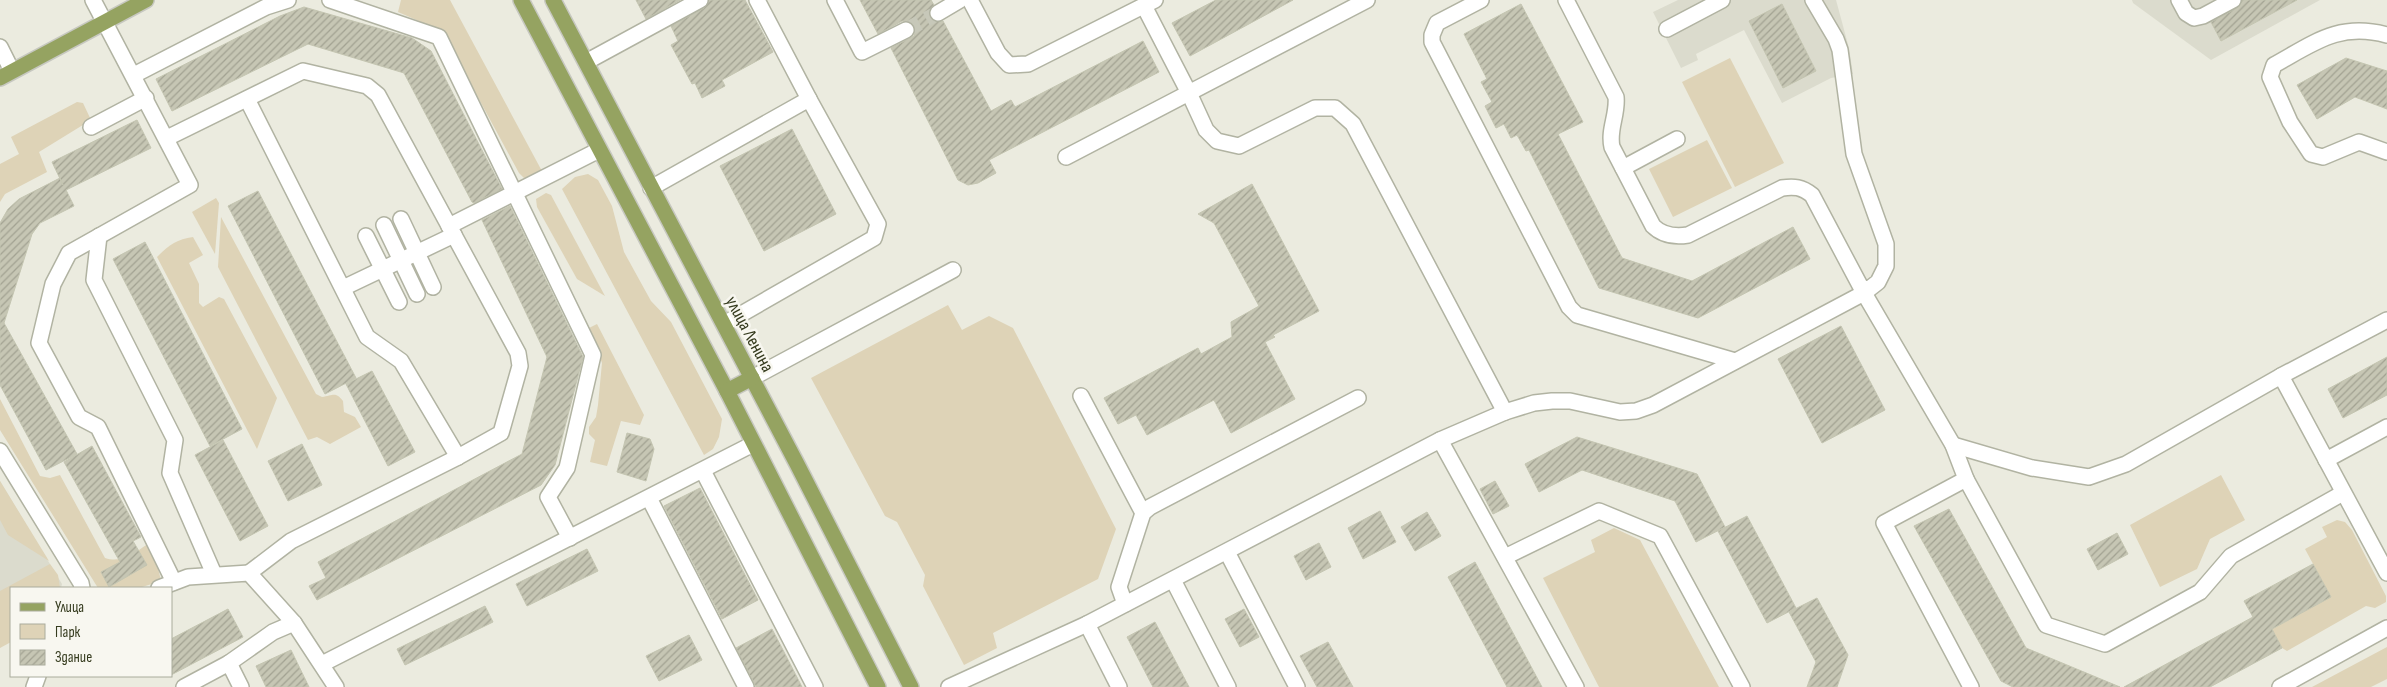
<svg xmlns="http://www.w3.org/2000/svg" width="2387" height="687" viewBox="0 0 2387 687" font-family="'Sofia Sans Condensed',sans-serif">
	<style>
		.built { fill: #dbdbcd }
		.green { fill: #ded3b7 }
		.building { fill: url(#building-hatch); stroke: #c4c5b1 }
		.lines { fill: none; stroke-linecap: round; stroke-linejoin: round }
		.minor-tunnel { stroke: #c7c8b9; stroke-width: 15; stroke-dasharray: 15 8; stroke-linecap: butt }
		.minor-casing { stroke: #b1b3a2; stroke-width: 18 }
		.major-casing { stroke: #c7c8c0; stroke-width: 18 }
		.minor { stroke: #fff; stroke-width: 15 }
		.major { stroke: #95a361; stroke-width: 15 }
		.labels { text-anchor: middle; stroke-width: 5; stroke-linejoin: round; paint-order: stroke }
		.street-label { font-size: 18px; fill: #363c1f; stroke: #f8f7f0 }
	</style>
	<defs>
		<pattern id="building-hatch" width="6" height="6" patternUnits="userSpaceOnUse" patternTransform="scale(1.25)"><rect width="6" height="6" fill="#c6c6b4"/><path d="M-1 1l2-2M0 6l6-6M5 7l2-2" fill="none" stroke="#a2a292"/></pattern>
	</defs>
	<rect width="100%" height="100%" fill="#ebebdf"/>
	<g class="built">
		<path d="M1678,0h158l13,48 4,26 -22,4 -49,25 -38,-73 -48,24 2,6 -17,8 -28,-56z"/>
		<path d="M2132,0h188l-109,60 -78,-57z"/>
		<path d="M0,481l62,103 -1,4h-50l-11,51z"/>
	</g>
	<g class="green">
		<path d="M401,0h49l93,173 -19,5 -5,-5 -71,-131 -20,-17 -30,-13z"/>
		<path d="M1730,58l54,105 -49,24 -53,-105z"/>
		<path d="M77,102l6,1 8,17 -52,32 8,20 -42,22 -5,8v-38l19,-10 -8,-17z"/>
		<path d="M1707,140l25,48 -59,29 -24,-48z"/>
		<path d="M588,174l10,6 14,26 12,46 27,49 20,21 51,97 -3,18 -6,12 -9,6 -142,-266 13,-12z"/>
		<path d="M546,193l5,2 54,101 -28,-17 -40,-72 -1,-8z"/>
		<path d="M216,198l3,5 -4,51 -23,-42z"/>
		<path d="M221,217l95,177 6,3c11,-1 13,-6 21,4l1,11 11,5 6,10 -31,17 -13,-7 -9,3 -90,-173z"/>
		<path d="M193,237l10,18 -14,8 10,21v19l4,4 16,-10 5,2 53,99 -20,51 -100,-192c12,-12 20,-18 36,-20z"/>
		<path d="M948,305l14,25 27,-14 24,12 103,201 -18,50 -105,54 4,15 -33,17 -41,-79 2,-11 -28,-53 -12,-6 -74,-138z"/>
		<path d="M597,324l47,91 -4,10 -19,-4 -14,45 -17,-4 5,-22 -6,-6v-7l7,-10 2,-12 4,-42 -13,-35z"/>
		<path d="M0,399l40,77 10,2 10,-3 45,83c19,6 32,-7 47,-17l9,40 -22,7h-41l-98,-158z"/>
		<path d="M2221,475l24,45 -35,19 -13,30 -37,18 -30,-62z"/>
		<path d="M0,481l49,80 -41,-26 -8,-15z"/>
		<path d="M2337,520l8,2 7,8 34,66v6l-11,6 -9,-2 -79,45 -5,-3 -10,-19 59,-32 -26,-48 22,-12 -5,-10z"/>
		<path d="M1614,528l26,12 79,147h-120l-56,-109 52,-26 -4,-12z"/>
		<path d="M50,564l8,11 2,13h-49v54l-11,6v-57z"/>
		<path d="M2387,647v32l-16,8h-59z"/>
	</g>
	<g class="building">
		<path d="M636,0h44l-34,19z"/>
		<path d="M709,0h36l28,52 -51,28 3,6 -23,12 -7,-15 -3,1 -21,-39 7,-4 -7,-15 33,-18z"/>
		<path d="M860,0h71l3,5 -4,4v8l4,4h9l48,90 20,-11 4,7 128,-66 16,31 -170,88 7,13 -18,10 -10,2 -10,-5 -67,-132 23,-12v-11l-3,-3 -9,-1 -24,13z"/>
		<path d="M1216,0h77l-103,56 -18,-33z"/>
		<path d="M2242,0h55l-76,41 -10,-19 26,-14z"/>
		<path d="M1521,4l62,118 -25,12 64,124 70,23 101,-54 17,32 -112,59 -99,-30 -70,-138 -3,1 -9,-16 -6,3 -7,-14 -8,4 -11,-22 7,-4 -11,-20 6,-3 -23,-45z"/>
		<path d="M1782,4l34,67 -33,17 -34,-67z"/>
		<path d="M304,7l108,31 19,13 71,138 -28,14 -2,-1 -68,-129 -96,-29 -136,67 -16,-32 124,-63z"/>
		<path d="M2346,58l41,13v38l-32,-12 -38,22 -20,-34z"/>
		<path d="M137,120l14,28 -85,42 8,16 -34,17 -8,11 -28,89 73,131 -31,16 -46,-85v-162l8,-14 11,-10 41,-21 3,7 -11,-23z"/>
		<path d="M792,129l44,85 -72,37 -44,-85z"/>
		<path d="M1252,184l67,127 -46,24 2,2 -10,5 30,57 -64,34 -17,-33 -67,35 -11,-20 -18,9 -14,-26 94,-50 3,6 31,-17 -1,-15 28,-16 -45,-83 -16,-9z"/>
		<path d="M258,191l98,187 -31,16 -97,-188z"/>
		<path d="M510,206l73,151 -28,108 -14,20 -224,115 -8,-14 17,-8 -8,-16 204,-108 25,-97 -65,-137z"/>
		<path d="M145,242l97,187 -32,17 -97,-187z"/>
		<path d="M1841,326l44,84 -63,33 -44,-84z"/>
		<path d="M2387,357v38l-44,23 -15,-29z"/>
		<path d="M372,371l43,81 -27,14 -42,-82z"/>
		<path d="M627,433l23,6 4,10 -8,32 -29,-9z"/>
		<path d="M1577,437l120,37 28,53 -29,15 -21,-41 -93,-31 -43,22 -14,-28z"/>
		<path d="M223,440l45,86 -28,15 -45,-86z"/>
		<path d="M302,444l20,41 -34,16 -20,-40z"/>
		<path d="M92,446l49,91 -8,4 14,24 -38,22 -8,-15 19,-10 -56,-100z"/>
		<path d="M1495,481l14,25 -16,8 -13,-25z"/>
		<path d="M700,488l58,112 -36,19 -58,-113z"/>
		<path d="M1949,509l77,139 94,39h-107l-12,-6 -87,-155z"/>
		<path d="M1380,511l16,31 -33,17 -15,-31z"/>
		<path d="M1427,512l14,24 -26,15 -14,-24z"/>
		<path d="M1747,516l49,92 -29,15 -49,-92z"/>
		<path d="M2117,533l11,21 -30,16 -11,-21z"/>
		<path d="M1319,543l12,24 -25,13 -12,-24z"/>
		<path d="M587,549l11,22 -71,35 -11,-22z"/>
		<path d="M1475,562l67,125h-35l-59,-110z"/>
		<path d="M2313,564l18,33 -59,32 10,19 -72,39h-86l129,-70 -9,-16z"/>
		<path d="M1817,598l31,57 -11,32h-30l9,-25 -27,-50z"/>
		<path d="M485,606l8,16 -88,43 -8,-16z"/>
		<path d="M228,609l15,28 -72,38v-36z"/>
		<path d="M1244,609l15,28 -19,10 -15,-28z"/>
		<path d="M1155,622l34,65h-36l-26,-50z"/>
		<path d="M772,629l12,23 18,35h-46l-20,-39z"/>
		<path d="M689,635l13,25 -43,21 -13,-25z"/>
		<path d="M1328,642l25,45h-36l-17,-31z"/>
		<path d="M291,650l18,37h-43l-10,-21z"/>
	</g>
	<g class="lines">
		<path class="minor-tunnel" d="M906,30l32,-17"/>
		<defs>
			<g id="minor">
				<path d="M93,0l97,185 -121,68 -16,31 -14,59 40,74 19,10 76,155"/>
				<path d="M330,0l109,37 154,318 -26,113 -19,29 22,41"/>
				<path d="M757,0l52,99"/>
				<path d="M835,0l27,52 44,-22"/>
				<path d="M970,0l28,53 11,12 19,-1 127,-64"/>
				<path d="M1481,0l-44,23 -5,12v7l137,265 8,8 158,46"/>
				<path d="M1566,0l50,97c2,17 -8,33 -4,50l41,79c10,10 22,11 35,9l94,-47c12,-2 20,-1 30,7l52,98 14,-11 8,-16v-22l-32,-90 -14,-104 -4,-11 -23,-39"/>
				<path d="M2179,0l7,13 8,5 9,-2 30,-16"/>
				<path d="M1144,6l45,87 17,37 11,11 22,5 76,-38h20l18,16 152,288"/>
				<path d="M938,13l22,-13"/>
				<path d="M1667,29l55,-29"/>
				<path d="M2387,35c-48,-13 -73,8 -113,30l-4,12 20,45 21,32 12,3 36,-15 28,10"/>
				<path d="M0,47l12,24"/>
				<path d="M586,62l114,-62"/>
				<path d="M134,75l132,-68 22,-7"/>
				<path d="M247,99l120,238 34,24 57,96"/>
				<path d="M91,127l55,-29"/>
				<path d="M167,138l136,-67 64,15 11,9 140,258 2,13 -19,67 -43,24 -167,84 -42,32"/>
				<path d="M1066,157l301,-157"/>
				<path d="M1623,168l54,-29"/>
				<path d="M651,188l158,-89 69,125 -4,14 -150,86"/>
				<path d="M401,219l32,68"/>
				<path d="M384,225l33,69"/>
				<path d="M449,226l150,-76"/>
				<path d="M99,236l-5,44 81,160 -5,33 44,101"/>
				<path d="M366,236l33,66"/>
				<path d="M343,288l111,-53"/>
				<path d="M2387,320l-106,56 106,197"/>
				<path d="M752,378l201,-108"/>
				<path d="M1081,396l62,117"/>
				<path d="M1440,440l136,247"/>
				<path d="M1953,445l79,23 57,9 37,-13 155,-88"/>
				<path d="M0,451l81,132 1,5"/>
				<path d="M2326,460l61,-33"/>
				<path d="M703,471l112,216"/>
				<path d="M1966,479l80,146 59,19 95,-52 31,-36 112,-63"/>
				<path d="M649,498l97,189"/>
				<path d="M1227,552l70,135"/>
				<path d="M1505,557l94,-46 61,25 82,151"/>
				<path d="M1173,580l55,107"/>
				<path d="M159,588l29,-11 61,-4 45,50 42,64"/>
				<path d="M1125,604l-6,-17 24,-74 7,-6 208,-109"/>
				<path d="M1087,624l32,63"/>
				<path d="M229,663l44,-31 21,-9"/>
				<path d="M322,664l431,-220"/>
				<path d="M34,687l4,-11"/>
				<path d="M184,687l45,-24 12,24"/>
				<path d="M949,687l138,-63 353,-184 65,-28 29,-9 18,-2h18l50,11 16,-1 17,-6 211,-112 89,152 13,34 -82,44 87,164"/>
				<path d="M2280,687l107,-59"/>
			</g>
			<g id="major">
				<path d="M521,0l206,391 151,296"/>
				<path d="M553,0l244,464 114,223"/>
				<path d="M0,78l146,-78"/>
				<path d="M727,391l25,-13"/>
			</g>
		</defs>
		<use href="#minor" class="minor-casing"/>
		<use href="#major" class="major-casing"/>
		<use href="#minor" class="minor"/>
		<use href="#major" class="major"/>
	</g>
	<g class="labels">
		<g class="street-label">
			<text transform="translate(750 334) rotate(62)" y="6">улица Ленина</text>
		</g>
	</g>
	<rect x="10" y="587" width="162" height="90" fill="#f8f7f0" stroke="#aaac9c"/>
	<rect x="20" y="603" width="25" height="8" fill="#95a361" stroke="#aaac9c"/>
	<text x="55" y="612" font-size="15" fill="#363c1f">Улица</text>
	<rect x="20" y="624" width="25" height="15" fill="#ded3b7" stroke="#aaac9c"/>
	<text x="55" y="637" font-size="15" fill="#363c1f">Парк</text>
	<rect x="20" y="650" width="25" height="15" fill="url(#building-hatch)" stroke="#aaac9c"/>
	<text x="55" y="662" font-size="15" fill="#363c1f">Здание</text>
</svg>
